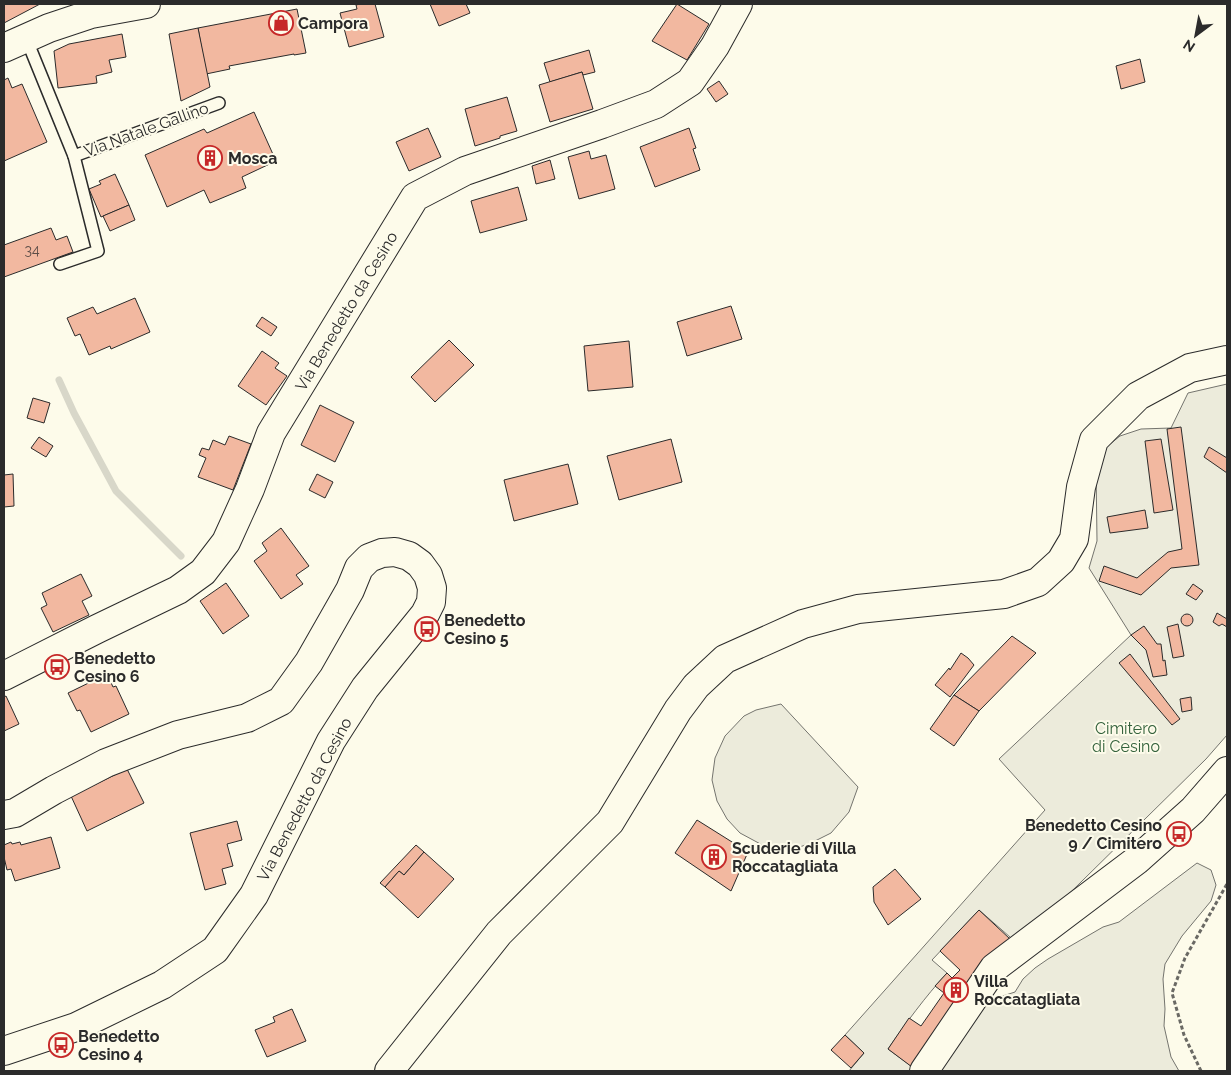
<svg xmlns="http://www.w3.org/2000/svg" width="1231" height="1075" viewBox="0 0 1231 1075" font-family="Raleway,sans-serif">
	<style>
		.green { fill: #ecebdb; stroke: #74746e }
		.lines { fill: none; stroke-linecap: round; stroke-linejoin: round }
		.stream { stroke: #d8d7c9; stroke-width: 7 }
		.building { fill: #f2b8a0; stroke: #2b2b2b }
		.lane-casing { stroke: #2b2b2b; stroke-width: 14 }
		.secondary-casing { stroke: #2b2b2b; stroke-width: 30 }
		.primary-casing { stroke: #2b2b2b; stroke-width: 30 }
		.path { stroke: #6a6964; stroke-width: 3; stroke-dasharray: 4 2.5; stroke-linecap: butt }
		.lane { stroke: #fdfbea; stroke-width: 11 }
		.secondary { stroke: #fdfbea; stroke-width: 28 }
		.primary { stroke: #fdfbea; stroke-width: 28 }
		.labels { text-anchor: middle; stroke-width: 4; stroke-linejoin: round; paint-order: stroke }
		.number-label { font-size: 14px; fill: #5d4e48 }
		.poi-label { font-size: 16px; font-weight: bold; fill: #2b2b2b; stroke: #fdfbea; text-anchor: start }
		.street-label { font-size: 16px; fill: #2b2b2b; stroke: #fdfbea }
		.park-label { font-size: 16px; fill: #34623c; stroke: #fdfbea }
	</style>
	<rect width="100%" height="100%" fill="#fdfbea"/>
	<g class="green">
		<path d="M1227,384v351l-21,24 -188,185 -39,-34 -47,50 15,13c-22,24 -41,50 -59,76l30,22h-69l15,-18 -19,-18 200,-225 -46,-51 132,-124 -42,-67 8,-27 -1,-76 9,-17 15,-12 21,-7 30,-1 17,-35z"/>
		<path d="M781,704l77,83 -9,25 -18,21 -20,10 -17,6 -28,-2 -26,-14 -13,-14 -10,-18 -5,-21 3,-22 10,-22 19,-20 12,-6z"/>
		<path d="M1197,863l14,7 5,15 -5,16 -29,35 -17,28 -2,15 2,30 -1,17 7,31 8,14h-241l43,-68 34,-11 8,-13 12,-11 13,-9 55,-32 16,-5z"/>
	</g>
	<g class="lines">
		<path class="stream" d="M59,380l15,33 42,78 65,65"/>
	</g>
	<g class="building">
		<path d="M4,4h36l-36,19z"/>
		<path d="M360,4h15l9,33 -35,10 -9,-34 17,-4 -1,-4z"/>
		<path d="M430,4h36l4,9 -31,13z"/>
		<path d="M677,4l32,20 -22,36 -35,-19z"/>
		<path d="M297,9l9,44 -12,2v-1l-65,12 1,3 -24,5 -8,-46z"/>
		<path d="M198,28l12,59 -29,14 -12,-67z"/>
		<path d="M122,34l4,23 -17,3 3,12 -16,4 1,7 -39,5 -4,-37 15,-7z"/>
		<path d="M589,50l6,22 -12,3 -1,-3 -32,10 -6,-19z"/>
		<path d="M1140,59l5,23 -24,7 -5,-23z"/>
		<path d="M582,72l11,37 -43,13 -11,-37z"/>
		<path d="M8,78l4,10 10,-4 25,58 -43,19v-81z"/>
		<path d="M719,81l9,13 -12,8 -9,-13z"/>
		<path d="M507,97l10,34 -17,5v2l-25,8 -10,-37z"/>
		<path d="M254,112l22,49 -34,16 4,11 -36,15 -6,-13 -37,17 -22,-52 59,-26 3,4z"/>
		<path d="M428,128l13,29 -32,14 -13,-29z"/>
		<path d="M689,128l7,20 -3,1 7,21 -45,17 -15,-40z"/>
		<path d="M589,151l2,8 15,-4 9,34 -36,10 -11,-42z"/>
		<path d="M550,160l5,19 -19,5 -4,-18z"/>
		<path d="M115,174l14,31 -28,12 -12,-28 12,-5 -2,-3z"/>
		<path d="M518,187l9,33 -47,13 -9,-32z"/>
		<path d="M129,205l6,15 -25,11 -7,-15z"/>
		<path d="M51,228l5,12 11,-4 6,16 -69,25v-32z"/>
		<path d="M135,298l15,34 -39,17 -1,-3 -21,9 -9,-21 -5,2 -8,-18 26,-11 4,7z"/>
		<path d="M731,306l11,33 -55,17 -10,-34z"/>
		<path d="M262,317l15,10 -6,9 -15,-10z"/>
		<path d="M449,340l25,25 -39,37 -24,-25z"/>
		<path d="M629,341l4,46 -45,4 -4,-45z"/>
		<path d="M262,351l17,12 -4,5 12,8 -21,29 -28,-19z"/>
		<path d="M33,398l17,5 -6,20 -17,-5z"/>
		<path d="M320,405l34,17 -19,40 -34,-17z"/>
		<path d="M1181,427l18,138 -28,3 -30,27 -42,-14 5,-15 33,12 31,-26 14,-3 -15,-120z"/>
		<path d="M229,436l22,8 -18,46 -35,-13 8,-19 -7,-3 3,-7 7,2 4,-10 12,5z"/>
		<path d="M39,437l14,9 -7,11 -15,-9z"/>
		<path d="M671,439l11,43 -63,18 -12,-44z"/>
		<path d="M1161,439l12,71 -19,3 -9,-72z"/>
		<path d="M1209,447l18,11v15l-23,-16z"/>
		<path d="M568,464l10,40 -64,17 -10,-41z"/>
		<path d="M13,474l1,32 -10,1v-32z"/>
		<path d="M317,474l16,8 -8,16 -16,-8z"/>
		<path d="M1145,510l3,18 -38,5 -3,-16z"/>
		<path d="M281,528l28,38 -13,9 7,9 -22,15 -27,-38 13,-10 -5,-8z"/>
		<path d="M81,574l11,22 -10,5 7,14 -36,17 -12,-24 6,-3 -5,-12z"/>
		<path d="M226,583l23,33 -26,18 -23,-33z"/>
		<path d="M1193,584l10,7 -7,9 -10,-6z"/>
		<path d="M1217,613l10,6v8l-5,-3 -3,2 -6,-4z"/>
		<circle cx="1187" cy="620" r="6"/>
		<path d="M1178,624l6,32 -11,2 -6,-31z"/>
		<path d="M1144,626l13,18h4l2,17 2,-1 2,15 -14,2 -7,-27 -15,-15z"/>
		<path d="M1012,636l24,17 -57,58 -25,-16z"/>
		<path d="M961,653l7,5 6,7 -24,32 -15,-12 14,-17 1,2z"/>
		<path d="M1130,654l50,65 -8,6 -53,-62z"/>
		<path d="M107,674l6,13 3,-1 13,28 -38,18 -11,-22 -3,1 -9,-18z"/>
		<path d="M954,695l25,16 -25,35 -24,-17z"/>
		<path d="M6,696l13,28 -15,7v-34z"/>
		<path d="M1191,697l1,13 -10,2 -2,-13z"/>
		<path d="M127,769l17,34 -57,28 -16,-35z"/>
		<path d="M697,820l51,32 -17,39 -56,-38z"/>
		<path d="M237,821l5,19 -15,4 6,22 -11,3 4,15 -21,6 -15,-57z"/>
		<path d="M51,837l9,31 -45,13 -4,-12 -4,1 -3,-13v-12l7,-3 1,2 8,-2 1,3z"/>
		<path d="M416,845l8,7 -20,23 -5,-4 -14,16 -5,-4z"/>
		<path d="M424,852l30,27 -36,39 -33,-31 14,-16 5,4z"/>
		<path d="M895,869l26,30 -33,26 -14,-23 -1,-15z"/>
		<path d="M979,910l31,29 -98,128 -24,-18 21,-31 12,8 23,-33 -9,-7 12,-13 5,5 8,-8 -20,-19z"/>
		<path d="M292,1009l14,32 -39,16 -12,-27 20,-8 -2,-5z"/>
		<path d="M845,1035l19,18 -13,15 -20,-18z"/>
	</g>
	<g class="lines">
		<defs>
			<g id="lane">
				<path d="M26,38l48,118 145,-53"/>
				<path d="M60,264l38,-13 -24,-95"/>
			</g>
			<g id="secondary">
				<path d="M4,676l93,-47 81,-39 25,-18 23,-30 24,-53 21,-56 144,-236 50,-26 137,-47 54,-20 34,-22 25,-36 23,-42"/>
				<path d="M4,815l11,-2 39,-23 52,-27 72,-28 69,-17 34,-17 28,-39 41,-72 9,-22 10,-10 13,-5 13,-1 14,4 11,8 8,11 4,13 -1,14 -6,12 -60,74 -34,53 -77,154 -39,55 -53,35 -86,42 -72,24"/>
				<path d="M389,1071l110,-138 111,-111 68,-112 18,-24 29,-27 78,-35 55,-15 146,-15 34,-12 23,-21 13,-22 7,-52 13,-47 44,-44 52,-28 37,-8"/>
				<path d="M924,1071l70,-103 143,-108 56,-50 34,-39"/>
			</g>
			<path id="primary" d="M4,48l45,-20 42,-14 55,-10"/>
		</defs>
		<use href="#lane" class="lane-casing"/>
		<use href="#secondary" class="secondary-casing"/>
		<use href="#primary" class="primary-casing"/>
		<path class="path" d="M1201,1071l-17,-36 -12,-42 13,-35 42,-74"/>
		<use href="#lane" class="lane"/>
		<use href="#secondary" class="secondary"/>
		<use href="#primary" class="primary"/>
	</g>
	<defs>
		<symbol id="shop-ring" viewBox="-11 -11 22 22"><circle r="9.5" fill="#fdfbea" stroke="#c62828" stroke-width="1.5"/><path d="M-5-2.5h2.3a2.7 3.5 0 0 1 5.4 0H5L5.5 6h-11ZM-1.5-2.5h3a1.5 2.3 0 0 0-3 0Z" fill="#c62828"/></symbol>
		<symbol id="building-ring" viewBox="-11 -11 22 22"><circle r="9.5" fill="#fdfbea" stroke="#c62828" stroke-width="1.5"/><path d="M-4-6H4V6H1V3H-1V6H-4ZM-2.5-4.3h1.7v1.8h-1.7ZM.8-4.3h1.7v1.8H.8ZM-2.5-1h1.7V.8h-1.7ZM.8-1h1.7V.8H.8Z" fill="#c62828"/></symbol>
		<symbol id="bus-ring" viewBox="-11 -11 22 22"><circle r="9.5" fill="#fdfbea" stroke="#c62828" stroke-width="1.5"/><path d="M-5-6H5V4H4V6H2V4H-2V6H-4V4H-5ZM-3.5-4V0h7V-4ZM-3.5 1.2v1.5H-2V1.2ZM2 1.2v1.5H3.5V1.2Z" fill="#c62828"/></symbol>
	</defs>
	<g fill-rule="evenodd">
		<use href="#shop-ring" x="267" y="9" width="28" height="28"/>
		<use href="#building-ring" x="196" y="144" width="28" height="28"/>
		<use href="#bus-ring" x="413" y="615" width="28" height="28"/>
		<use href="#bus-ring" x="43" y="653" width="28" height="28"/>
		<use href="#bus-ring" x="1165" y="820" width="28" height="28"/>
		<use href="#building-ring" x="700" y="843" width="28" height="28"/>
		<use href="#building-ring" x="942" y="976" width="28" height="28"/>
		<use href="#bus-ring" x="47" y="1031" width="28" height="28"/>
	</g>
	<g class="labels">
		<g class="number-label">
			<text x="32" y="255">34</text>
		</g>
		<g class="poi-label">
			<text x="298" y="29">Campora</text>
			<text x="228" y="164">Mosca</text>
			<text x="444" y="626">Benedetto<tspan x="444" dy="18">Cesino 5</tspan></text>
			<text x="74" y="664">Benedetto<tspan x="74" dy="18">Cesino 6</tspan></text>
			<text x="1162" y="831" text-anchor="end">Benedetto Cesino<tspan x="1162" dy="18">9 / Cimitero</tspan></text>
			<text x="732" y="854">Scuderie di Villa<tspan x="732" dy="18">Roccatagliata</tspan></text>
			<text x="974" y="987">Villa<tspan x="974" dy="18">Roccatagliata</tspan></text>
			<text x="78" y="1042">Benedetto<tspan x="78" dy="18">Cesino 4</tspan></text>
		</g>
		<g class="street-label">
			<text transform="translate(146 129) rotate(-20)" y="6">Via Natale Gallino</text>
			<text transform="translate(346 311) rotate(-59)" y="6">Via Benedetto da Cesino</text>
			<text transform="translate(304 799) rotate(-62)" y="6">Via Benedetto da Cesino</text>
		</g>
		<g class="park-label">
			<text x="1126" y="734">Cimitero<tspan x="1126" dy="18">di Cesino</tspan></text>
		</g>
	</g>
	<rect width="1231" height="1075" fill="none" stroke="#2b2b2b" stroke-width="10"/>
	<g transform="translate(1196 35) rotate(212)" stroke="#fdfbea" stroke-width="4" paint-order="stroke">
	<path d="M0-4L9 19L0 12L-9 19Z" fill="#2b2b2b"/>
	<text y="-8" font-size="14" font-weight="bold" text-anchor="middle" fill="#2b2b2b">N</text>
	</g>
</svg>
